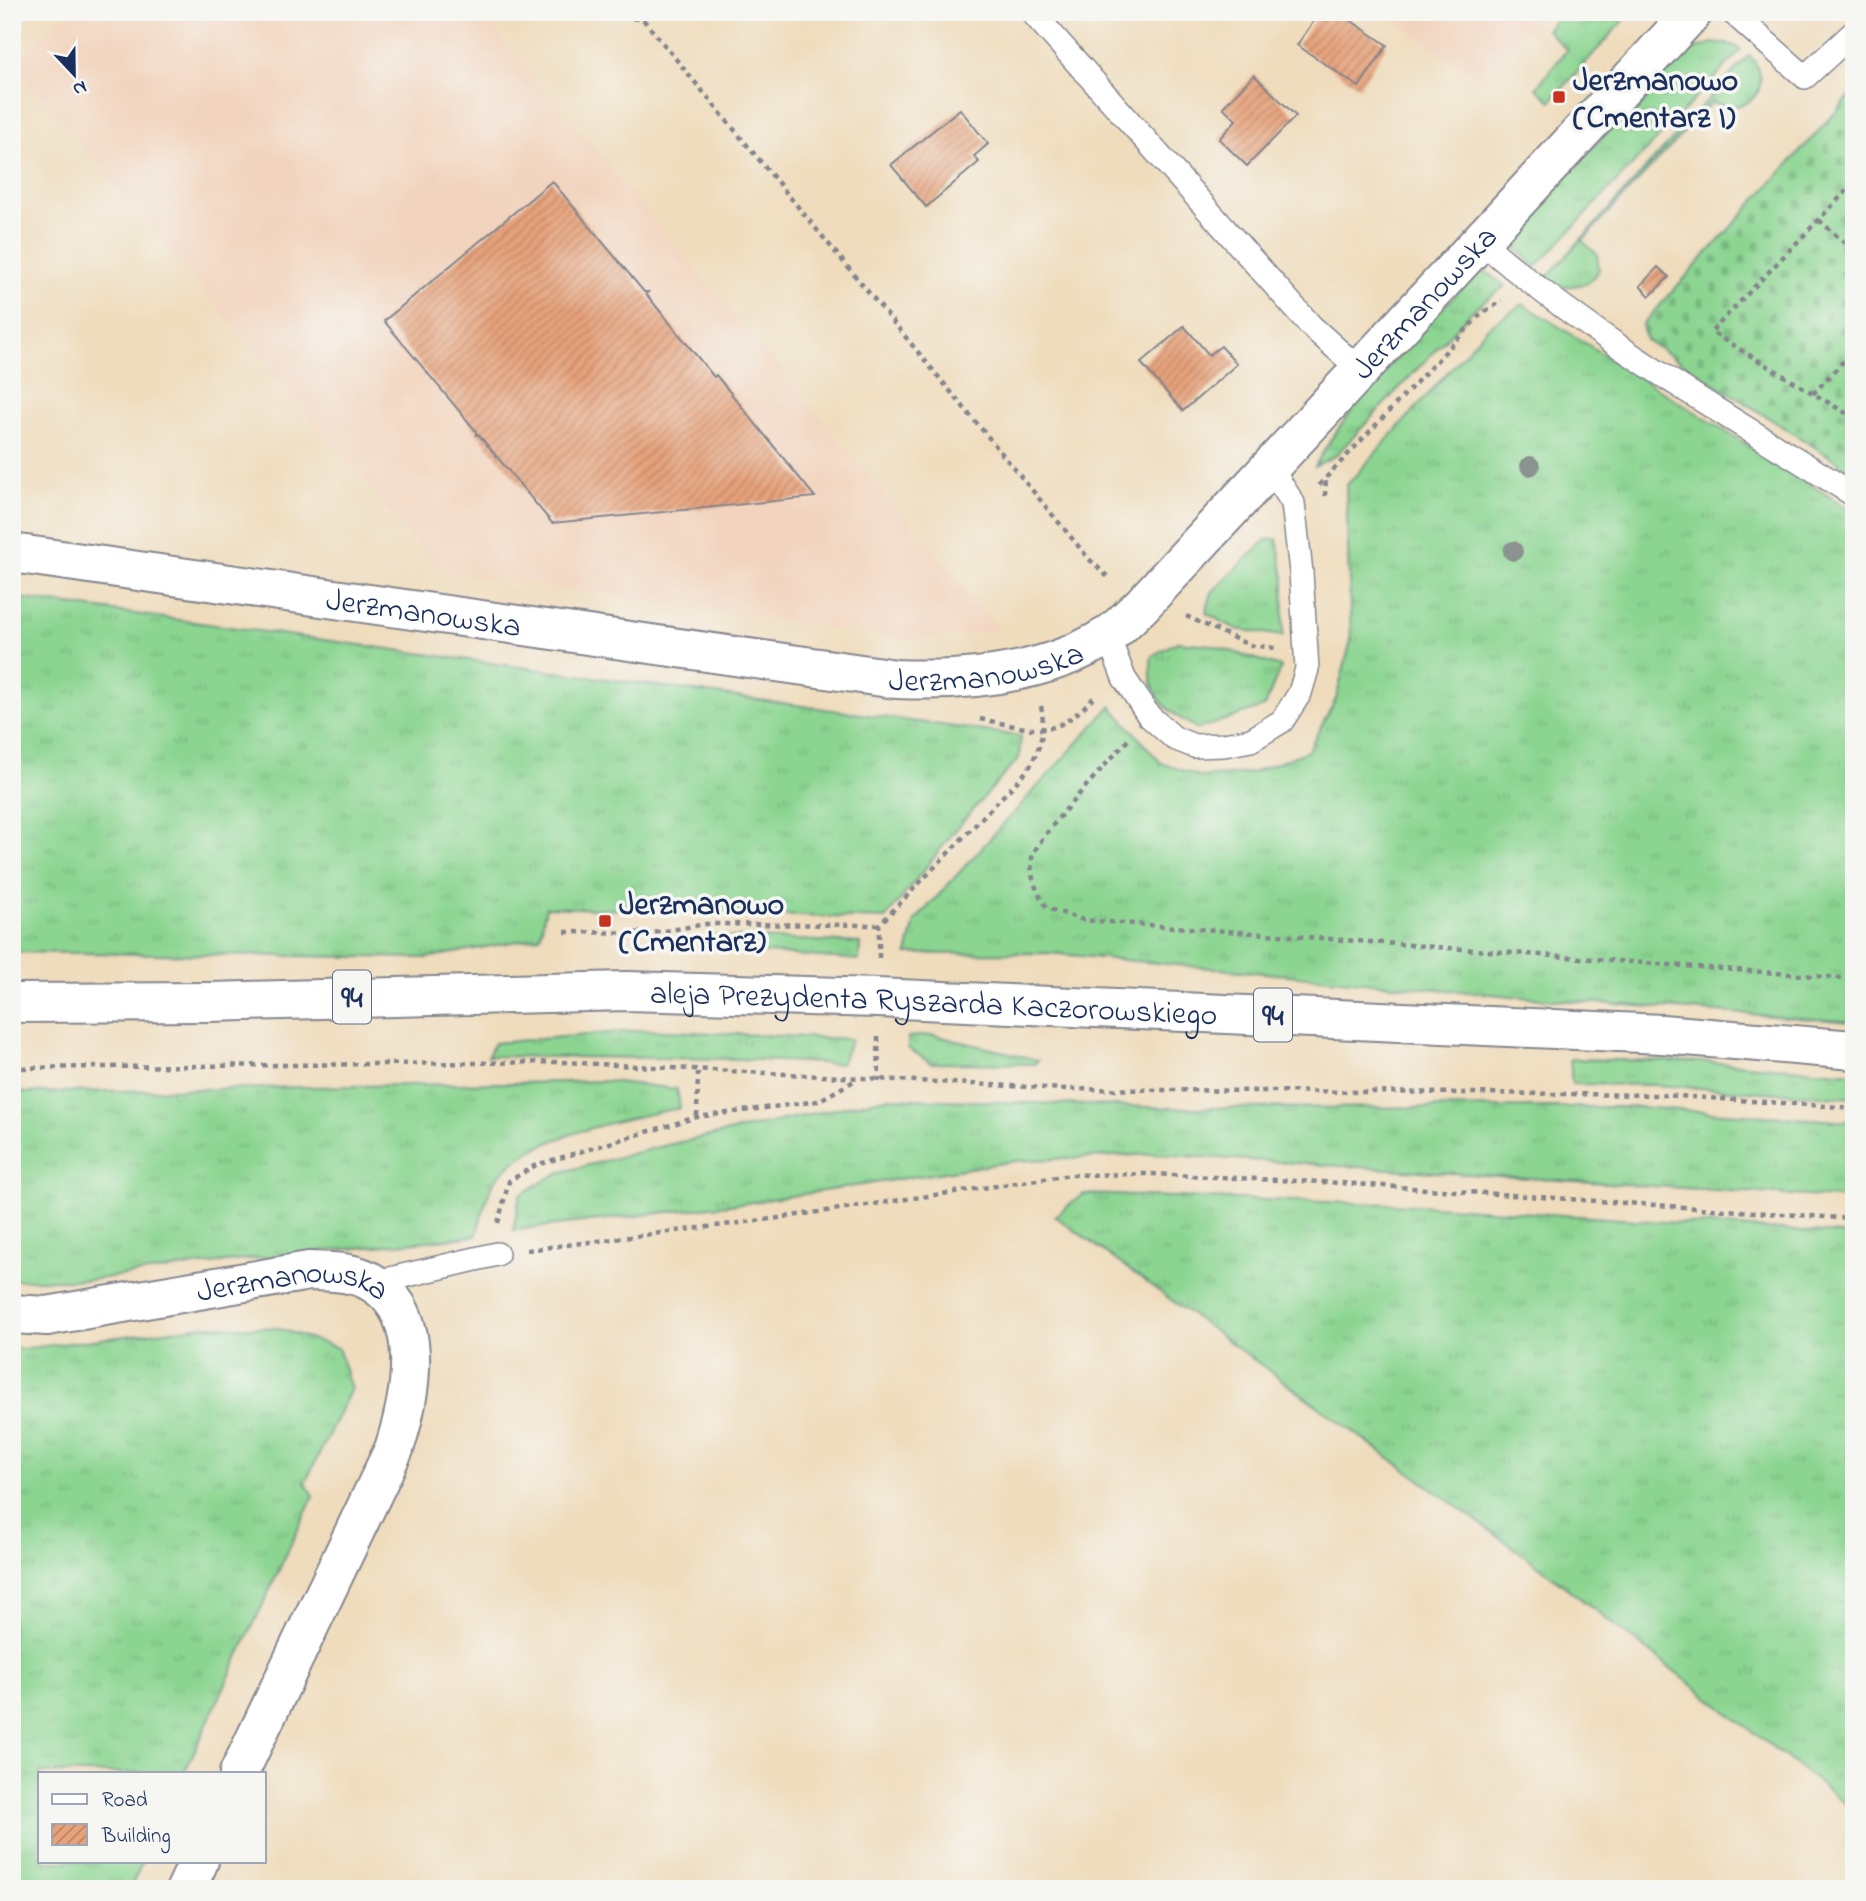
<svg xmlns="http://www.w3.org/2000/svg" width="1866" height="1901" viewBox="0 0 1866 1901" font-family="'Indie Flower',sans-serif">
	<style>
		.built { fill: #f2d4be }
		.grass { fill: url(#grass-tufts); stroke: #538278; stroke-width: 2 }
		.cemetery { fill: url(#cemetery-stones); stroke: #538278; stroke-width: 2 }
		.water { fill: url(#water-ripples); stroke: #3c709c; stroke-width: 2 }
		.building { fill: url(#building-hatch) }
		.lines { fill: none; stroke-linecap: round; stroke-linejoin: round }
		.lane-casing { stroke: #85868d; stroke-width: 26 }
		.secondary-casing { stroke: #85868d; stroke-width: 42 }
		.primary-casing { stroke: #85868d; stroke-width: 42 }
		.path { stroke: #85868d; stroke-width: 4.5; stroke-dasharray: 5 5; stroke-linecap: butt }
		.lane { stroke: #fff; stroke-width: 23 }
		.secondary { stroke: #fff; stroke-width: 38 }
		.primary { stroke: #fff; stroke-width: 38 }
		.tree { fill: #8a938f }
		.poi-dot { fill: #c8321e; stroke: #f6f6f2; stroke-width: 2.5 }
		.labels { text-anchor: middle; stroke-width: 7; stroke-linejoin: round; paint-order: stroke }
		.shield { fill: #f6f6f2; stroke: #5d6b8a; stroke-width: 2 }
		.shield-label { font-size: 30px; font-weight: bold; fill: #1b2f5e }
		.poi-label { font-size: 32px; font-weight: bold; fill: #1b2f5e; stroke: #f6f6f2; text-anchor: start }
		.street-label { font-size: 32px; fill: #1b2f5e; stroke: #f6f6f2 }
	</style>
	<defs>
		<pattern id="grass-tufts" width="24" height="20" patternUnits="userSpaceOnUse" patternTransform="scale(1.75)"><rect width="24" height="20" fill="#8bd591"/><path d="M3 7l-1-3M5 7V3M7 7l1-3M15 17l-1-3M17 17v-4M19 17l1-3" fill="none" stroke="#77b77f"/></pattern>
		<pattern id="cemetery-stones" width="16" height="16" patternUnits="userSpaceOnUse" patternTransform="scale(1.75)"><rect width="16" height="16" fill="#8bd591"/><path d="M2 7V4a2 2 0 0 1 4 0v3zM10 15v-3a2 2 0 0 1 4 0v3z" fill="#77b77f"/></pattern>
		<pattern id="water-ripples" width="26" height="14" patternUnits="userSpaceOnUse" patternTransform="scale(1.75)"><rect width="26" height="14" fill="#5cb2d9"/><path d="M2 4q2-2 4 0t4 0M15 11q2-2 4 0t4 0" fill="none" stroke="#4b91b3"/></pattern>
		<pattern id="building-hatch" width="6" height="6" patternUnits="userSpaceOnUse" patternTransform="scale(1.75)"><rect width="6" height="6" fill="#e7a27a"/><path d="M-1 1l2-2M0 6l6-6M5 7l2-2" fill="none" stroke="#ba8467"/></pattern>
	</defs>
	<rect width="100%" height="100%" fill="#f6f6f2"/>
	<filter id="ink" filterUnits="userSpaceOnUse"><feTurbulence type="fractalNoise" baseFrequency=".0143" numOctaves="2"/><feDisplacementMap in="SourceGraphic" scale="14" xChannelSelector="R" yChannelSelector="G"/><feConvolveMatrix kernelMatrix="1 2 1 2 8 2 1 2 1" color-interpolation-filters="sRGB"/></filter>
	<filter id="wash" filterUnits="userSpaceOnUse"><feTurbulence type="fractalNoise" baseFrequency=".00686" numOctaves="4" result="noise"/><feDisplacementMap in="SourceGraphic" scale="28" xChannelSelector="R" yChannelSelector="G"/><feGaussianBlur stdDeviation="1.57" result="paint"/><feColorMatrix in="noise" values="0 0 0 0 0 0 0 0 0 0 0 0 0 0 0 0 0 1.4 0 .05"/><feComposite in="paint" operator="in"/></filter>
	<g filter="url(#wash)">
		<rect width="100%" height="100%" fill="#efdcbc"/>
		<g class="built">
			<path d="M69,12h410l522,619 -86,10 -476,-70 -427,-508z"/>
			<path d="M1382,12h162l-63,68z"/>
		</g>
		<g class="grass">
			<path d="M1562,12h69l-80,89 -15,-13 31,-38 -20,-20z"/>
			<path d="M1712,43l21,2 8,5 -205,217 -20,-19 11,-30 152,-163z"/>
			<path d="M1749,55c29,31 -1,63 -37,47l-130,139 15,13 2,17 -13,13 -29,4 -10,-11z"/>
			<path d="M1481,268l24,18 -30,22 -139,147 -21,11c39,-71 111,-139 166,-198z"/>
			<path d="M1523,304l331,208v510l-310,-23 -496,-46 -141,1 8,-33 196,-215 50,57 41,14 49,-4 57,-22 28,-52 15,-59 -5,-154 142,-159z"/>
			<path d="M1277,539l7,39 -1,58 -47,-7 -30,-16 6,-21 54,-52z"/>
			<path d="M12,597l1009,139 -2,22 -57,64 -77,97 -339,-12 -6,30 -114,21 -414,-6z"/>
			<path d="M1177,642l35,3 69,22 -17,40 -66,22c-31,-18 -53,-32 -46,-73z"/>
			<path d="M712,936l148,7 -1,17 -144,-11z"/>
			<path d="M644,1030l207,9 -10,25 -101,-5 -252,-3 6,-13z"/>
			<path d="M933,1035l105,25 -3,4 -104,-1 -23,-15v-11z"/>
			<path d="M1570,1059l137,3 147,11v25l-200,-13 -82,-1z"/>
			<path d="M608,1081l69,8 3,19c-50,10 -160,29 -187,76 -8,15 -12,36 -17,52l-227,23 -161,21h-76v-187z"/>
			<path d="M886,1098l289,10 462,-1 217,15v77l-699,-45 -140,7 -269,42 -233,27 7,-35 38,-22 100,-26z"/>
			<path d="M1083,1194l335,11 436,30v575l-326,-252 -473,-342z"/>
			<path d="M205,1326l73,2 60,20 13,41 -46,94 9,12 -130,278h-144v88h103l-13,28h-118v-543l9,3z"/>
		</g>
		<path class="cemetery" d="M1854,92v380l-208,-132 -4,-15z"/>
		<path class="water" d="M1854,1361v126c-5,-40 -20,-89 0,-126z"/>
		<g id="blocks">
			<g class="building">
				<path d="M1333,12h5l49,33 -28,42 -62,-42 22,-31 8,6z"/>
				<path d="M1254,75l42,41 -49,50 -28,-27 17,-19 -13,-13z"/>
				<path d="M960,109l28,35 -14,12 5,6 -53,45 -35,-42z"/>
				<path d="M552,181l92,111h4l-2,2 68,83 2,-2 99,122 -263,26 -74,-89 -2,1v-4l-92,-110z"/>
				<path d="M1658,267l11,10 -19,19 -10,-10z"/>
				<path d="M1184,326l25,29 12,-9 16,18 -54,47 -42,-48z"/>
			</g>
		</g>
	</g>
	<g filter="url(#ink)">
		<use href="#blocks" fill-opacity="0" stroke="#85868d" stroke-width="2"/>
		<g class="lines">
			<defs>
				<g id="lane">
					<path d="M1032,12l279,314 49,44"/>
					<path d="M1732,12l73,65 49,-45"/>
					<path d="M1481,241c113,99 246,174 373,254"/>
					<path d="M1108,636l16,42 25,38 25,22 20,8 30,-1 27,-5 31,-19 18,-28 7,-24 -6,-97 -8,-69 -23,-36"/>
					<path d="M373,1283l124,-29"/>
				</g>
				<g id="secondary">
					<path id="s1" d="M12,553l884,126c71,3 149,-4 211,-43 12,-7 22,-20 33,-29l553,-595"/>
					<path id="s2" d="M12,1314l35,2 262,-45c21,1 45,0 64,12 55,33 37,117 21,166l-155,324"/>
					<path d="M186,1889l13,-28"/>
				</g>
				<g id="primary">
					<path id="s3" d="M12,1003l198,-1 416,-11 252,7 784,36 192,16"/>
				</g>
			</defs>
			<use href="#lane" class="lane-casing"/>
			<use href="#secondary" class="secondary-casing"/>
			<use href="#primary" class="primary-casing"/>
			<g class="path">
				<path d="M593,12l51,8"/>
				<path d="M637,12l452,547 22,21"/>
				<path d="M1854,183l-143,149 143,86"/>
				<path d="M1819,220l35,31"/>
				<path d="M1813,394l41,-44"/>
				<path d="M1319,485l163,-172 20,-12"/>
				<path d="M1325,496l1,-19"/>
				<path d="M1186,616l63,29 26,3"/>
				<path d="M980,719c60,11 71,24 117,-25"/>
				<path d="M1128,740c-17,19 -93,99 -96,118 -3,19 5,34 15,50l36,12 771,59"/>
				<path d="M565,932l88,1 53,-9 173,1"/>
				<path d="M879,958v-33l149,-155c12,-22 18,-38 13,-64"/>
				<path d="M878,1037l1,44"/>
				<path d="M12,1068l549,-6 505,27 597,6 191,13"/>
				<path d="M697,1117l1,-47"/>
				<path d="M498,1223l11,-42 27,-16 161,-48 121,-16 38,-21"/>
				<path d="M527,1250l244,-31 300,-44 80,-1 190,9 513,36"/>
			</g>
			<use href="#lane" class="lane"/>
			<use href="#secondary" class="secondary"/>
			<use href="#primary" class="primary"/>
		</g>
		<g class="tree">
			<circle cx="1530" cy="466" r="10"/>
			<circle cx="1513" cy="551" r="10"/>
		</g>
	</g>
	<g class="poi-dot">
		<rect x="1552" y="90" width="14" height="14" rx="3.5"/>
		<rect x="598" y="914" width="14" height="14" rx="3.5"/>
	</g>
	<g class="labels">
		<g class="shield">
			<rect x="333" y="970.5" width="38" height="53" rx="5"/>
			<rect x="1254" y="988.5" width="38" height="53" rx="5"/>
		</g>
		<g class="shield-label">
			<text x="352" y="1007">94</text>
			<text x="1273" y="1025">94</text>
		</g>
		<g class="poi-label">
			<text x="1573" y="90">Jerzmanowo<tspan x="1573" dy="37">(Cmentarz I)</tspan></text>
			<text x="619" y="914">Jerzmanowo<tspan x="619" dy="37">(Cmentarz)</tspan></text>
		</g>
		<g class="street-label">
			<text dy="11" stroke="none"><textPath href="#s1" startOffset="1572">Jerzmanowska</textPath></text>
			<text dy="11" stroke="none"><textPath href="#s1" startOffset="416">Jerzmanowska</textPath></text>
			<text dy="11" stroke="none"><textPath href="#s1" startOffset="984">Jerzmanowska</textPath></text>
			<text dy="11" stroke="none"><textPath href="#s3" startOffset="922">aleja Prezydenta Ryszarda Kaczorowskiego</textPath></text>
			<text dy="11" stroke="none"><textPath href="#s2" startOffset="285">Jerzmanowska</textPath></text>
		</g>
	</g>
	<rect width="1866" height="1901" fill="none" stroke="#f6f6f2" stroke-width="42"/>
	<rect x="38" y="1772" width="228" height="91" fill="#f6f6f2" stroke="#9ea6b7" stroke-width="2"/>
	<rect x="52" y="1794" width="35" height="10" fill="#ffffff" stroke="#9ea6b7" stroke-width="2"/>
	<text x="102" y="1806" font-size="21" fill="#1b2f5e">Road</text>
	<rect x="52" y="1824" width="35" height="21" fill="url(#building-hatch)" stroke="#9ea6b7" stroke-width="2"/>
	<text x="102" y="1842" font-size="21" fill="#1b2f5e">Building</text>
	<g transform="translate(74 74) rotate(158)" stroke="#f6f6f2" stroke-width="5" paint-order="stroke">
	<path d="M0-5L12 26L0 18L-12 26Z" fill="#1b2f5e"/>
	<text y="-10" font-size="19" font-weight="bold" text-anchor="middle" fill="#1b2f5e">N</text>
	</g>
</svg>
